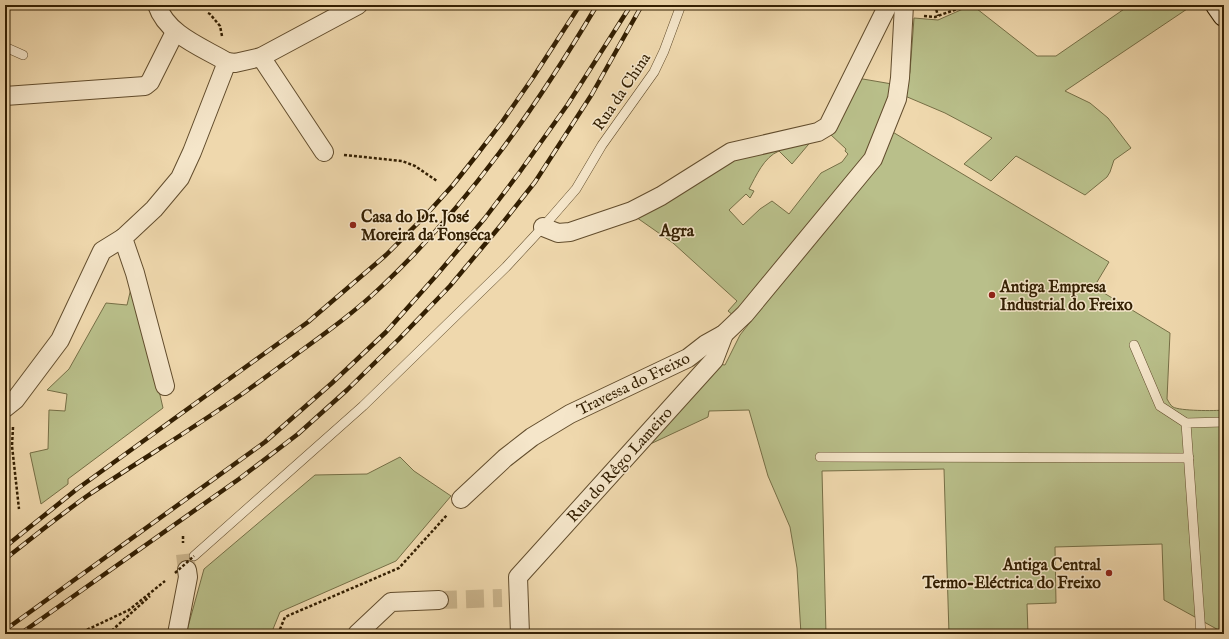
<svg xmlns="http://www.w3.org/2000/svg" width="1229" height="639" viewBox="0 0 1229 639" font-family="'IM FELL English',serif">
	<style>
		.green { fill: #b9bf8a; stroke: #766f46 }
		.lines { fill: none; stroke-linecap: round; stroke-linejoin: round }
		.street-tunnel { stroke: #c9b38b; stroke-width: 18; stroke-dasharray: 18 9; stroke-linecap: butt }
		.lane-casing { stroke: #624d2d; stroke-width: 10 }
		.street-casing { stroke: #624d2d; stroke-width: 20 }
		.secondary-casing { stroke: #331f02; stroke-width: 24 }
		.path { stroke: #331f02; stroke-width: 2.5; stroke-dasharray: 3 2; stroke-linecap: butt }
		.lane { stroke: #f5e6ca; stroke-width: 9 }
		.street { stroke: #f5e6ca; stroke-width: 18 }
		.secondary { stroke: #f5e6ca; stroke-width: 22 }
		.rail-casing { stroke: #331f02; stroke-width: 4.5 }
		.rail { stroke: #f5e6ca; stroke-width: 3; stroke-dasharray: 9; stroke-linecap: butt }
		.path-bridge { stroke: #331f02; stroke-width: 2.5; stroke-dasharray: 3 2; stroke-linecap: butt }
		.poi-dot { fill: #8f2418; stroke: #f5e6ca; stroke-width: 1.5 }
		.labels { text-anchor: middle; stroke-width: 3; stroke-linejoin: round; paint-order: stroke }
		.street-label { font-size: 16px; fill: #331f02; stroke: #f5e6ca }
		.poi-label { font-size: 16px; font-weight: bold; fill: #331f02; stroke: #f5e6ca; text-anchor: start }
		.neighbourhood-label { font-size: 17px; font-weight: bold; fill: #331f02; stroke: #f5e6ca }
	</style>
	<rect width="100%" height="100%" fill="#efd8ad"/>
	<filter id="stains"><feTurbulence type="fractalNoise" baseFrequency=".005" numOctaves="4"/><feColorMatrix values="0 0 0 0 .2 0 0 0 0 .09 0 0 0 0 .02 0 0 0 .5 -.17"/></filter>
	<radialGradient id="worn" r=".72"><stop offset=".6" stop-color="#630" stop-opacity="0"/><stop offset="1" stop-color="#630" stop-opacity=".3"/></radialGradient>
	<g class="green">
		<path d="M972,5l65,51h19l74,-51h63l-128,86 25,12 18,15 23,30 -17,12 -4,12 -3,5 -22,18 -69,-39 -25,25 -27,-17 28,-26 -47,-25 -40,-17 5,-24 4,-54 24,2z"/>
		<path d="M857,78l35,6 -17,56 -15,25 -126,151 -6,-5 9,-10 -64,-58 -40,-28 102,-59 78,-17 -21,25 -13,-13c-15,6 -23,25 -30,38l5,2 -4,7 -4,-4 -17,16 14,15 17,-16 12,-8 17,13 32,-41 21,-11 6,-8 -3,-3 1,-2 -16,-15z"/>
		<path d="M891,131l218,131 -15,25 76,46 -3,66c2,3 3,6 6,8 7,4 42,4 51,3v223l-60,-33 -2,-56 -107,3 1,56 -29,1 1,30h-79l-5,-165 -122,2 4,163h-25l-4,-66 -7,-41 -22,-51 -19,-66 -40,1 -1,6 -62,29 72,-82 7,1 15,-30 65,-82z"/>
		<path d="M132,284l17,63 14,61 -95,71v5l-27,20 -11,-51 18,-4 1,-39 16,1 2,-17 -20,-4 22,-21 37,-66 21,2z"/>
		<path d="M400,457l14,14 37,25 -55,65 -116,51 -9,22h-85l18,-65 111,-94 52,-1z"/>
	</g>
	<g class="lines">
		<g class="street-tunnel">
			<path d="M185,554l2,16"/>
			<path d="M439,600l63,-2"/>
		</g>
		<defs>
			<g id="lane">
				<path d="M5,47l18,8"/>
				<path d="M1134,345l26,61 26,17"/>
				<path d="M820,457l369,1"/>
				<path d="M194,556l169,-150 143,-139 37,-40 33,-38 26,-44 52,-73 10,-21 17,-46"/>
				<path d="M1201,634l-15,-211 38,-1"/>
			</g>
			<g id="street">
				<path d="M157,5c10,30 45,42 70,57l8,1 26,-6 97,-52"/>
				<path d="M261,57l63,95"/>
				<path d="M5,96l140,-10 5,-4 25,-50"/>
				<path d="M543,227l15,6 12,-1 62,-21 29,-15 70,-44 87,-20 10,-6 60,-121"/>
				<path d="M165,386l-30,-113 -12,-35 31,-29 26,-31 12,-26 35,-90"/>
				<path d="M5,408l10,-8 45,-60 42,-89 21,-13"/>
				<path d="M461,499l44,-41 27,-21 38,-23 118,-56 18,-14 18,-10 21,-20 128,-155 24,-60 3,-21 4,-73"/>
				<path d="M177,634l11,-57 -1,-7"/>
				<path d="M357,634l34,-32 48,-2"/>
				<path d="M520,634l-2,-57 196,-217 10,-26"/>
			</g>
			<path id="secondary" d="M1217,5l7,10"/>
		</defs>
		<use href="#lane" class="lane-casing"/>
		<use href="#street" class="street-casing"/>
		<use href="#secondary" class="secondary-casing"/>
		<g class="path">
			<path d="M935,5l3,11"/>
			<path d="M208,13l2,1 10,12 2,10"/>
			<path d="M924,16l11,1 33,-12"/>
			<path d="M344,155l58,6 13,5 22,15"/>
			<path d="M13,427l-1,19 7,63"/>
			<path d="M183,536v7"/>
			<path d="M78,634l51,-24 36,-29"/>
			<path d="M108,634l42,-38"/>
			<path d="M278,634l7,-17 114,-49 48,-53"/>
		</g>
		<use href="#lane" class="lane"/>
		<use href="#street" class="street"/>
		<use href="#secondary" class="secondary"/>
		<defs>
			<g id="rail">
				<path d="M5,547l72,-58 231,-167 78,-67 39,-39 28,-31 23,-29 26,-34 32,-46 46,-71"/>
				<path d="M5,559c27,-21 54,-43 82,-63 52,-35 107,-68 158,-104 18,-13 36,-26 53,-39 29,-21 58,-42 84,-67 86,-81 155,-180 215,-281"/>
				<path d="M5,630l260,-188 67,-59 54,-51 49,-55 50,-59 34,-45 49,-69 63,-99"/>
				<path d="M20,634l219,-155 59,-45 49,-44 52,-51 51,-53 51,-61 34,-43 57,-88 50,-89"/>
			</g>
		</defs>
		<use href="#rail" class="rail-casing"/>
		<use href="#rail" class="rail"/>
		<path class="path-bridge" d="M175,573l19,-17"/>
	</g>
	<g class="poi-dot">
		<circle cx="353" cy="225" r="4"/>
		<circle cx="992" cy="295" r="4"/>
		<circle cx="1109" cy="573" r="4"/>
	</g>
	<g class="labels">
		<g class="street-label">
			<text transform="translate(621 91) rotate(-56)" y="6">Rua da China</text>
			<text transform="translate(633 383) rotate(-26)" y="6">Travessa do Freixo</text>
			<text transform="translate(619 464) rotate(-48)" y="6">Rua do Rêgo Lameiro</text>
		</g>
		<g class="poi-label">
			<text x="361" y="222">Casa do Dr. José<tspan x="361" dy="18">Moreira da Fonseca</tspan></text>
			<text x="1000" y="292">Antiga Empresa<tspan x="1000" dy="18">Industrial do Freixo</tspan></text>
			<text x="1101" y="570" text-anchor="end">Antiga Central<tspan x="1101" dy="18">Termo-Eléctrica do Freixo</tspan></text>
		</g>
		<g class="neighbourhood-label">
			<text x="677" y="236">Agra</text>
		</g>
	</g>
	<rect width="1229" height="639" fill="none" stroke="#efd8ad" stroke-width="20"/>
	<rect x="6" y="6" width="1217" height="627" fill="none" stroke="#331f02" stroke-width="2"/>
	<rect x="10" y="10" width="1209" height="619" fill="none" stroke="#331f02"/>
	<rect width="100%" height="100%" filter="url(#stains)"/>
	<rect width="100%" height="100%" fill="url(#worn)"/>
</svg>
